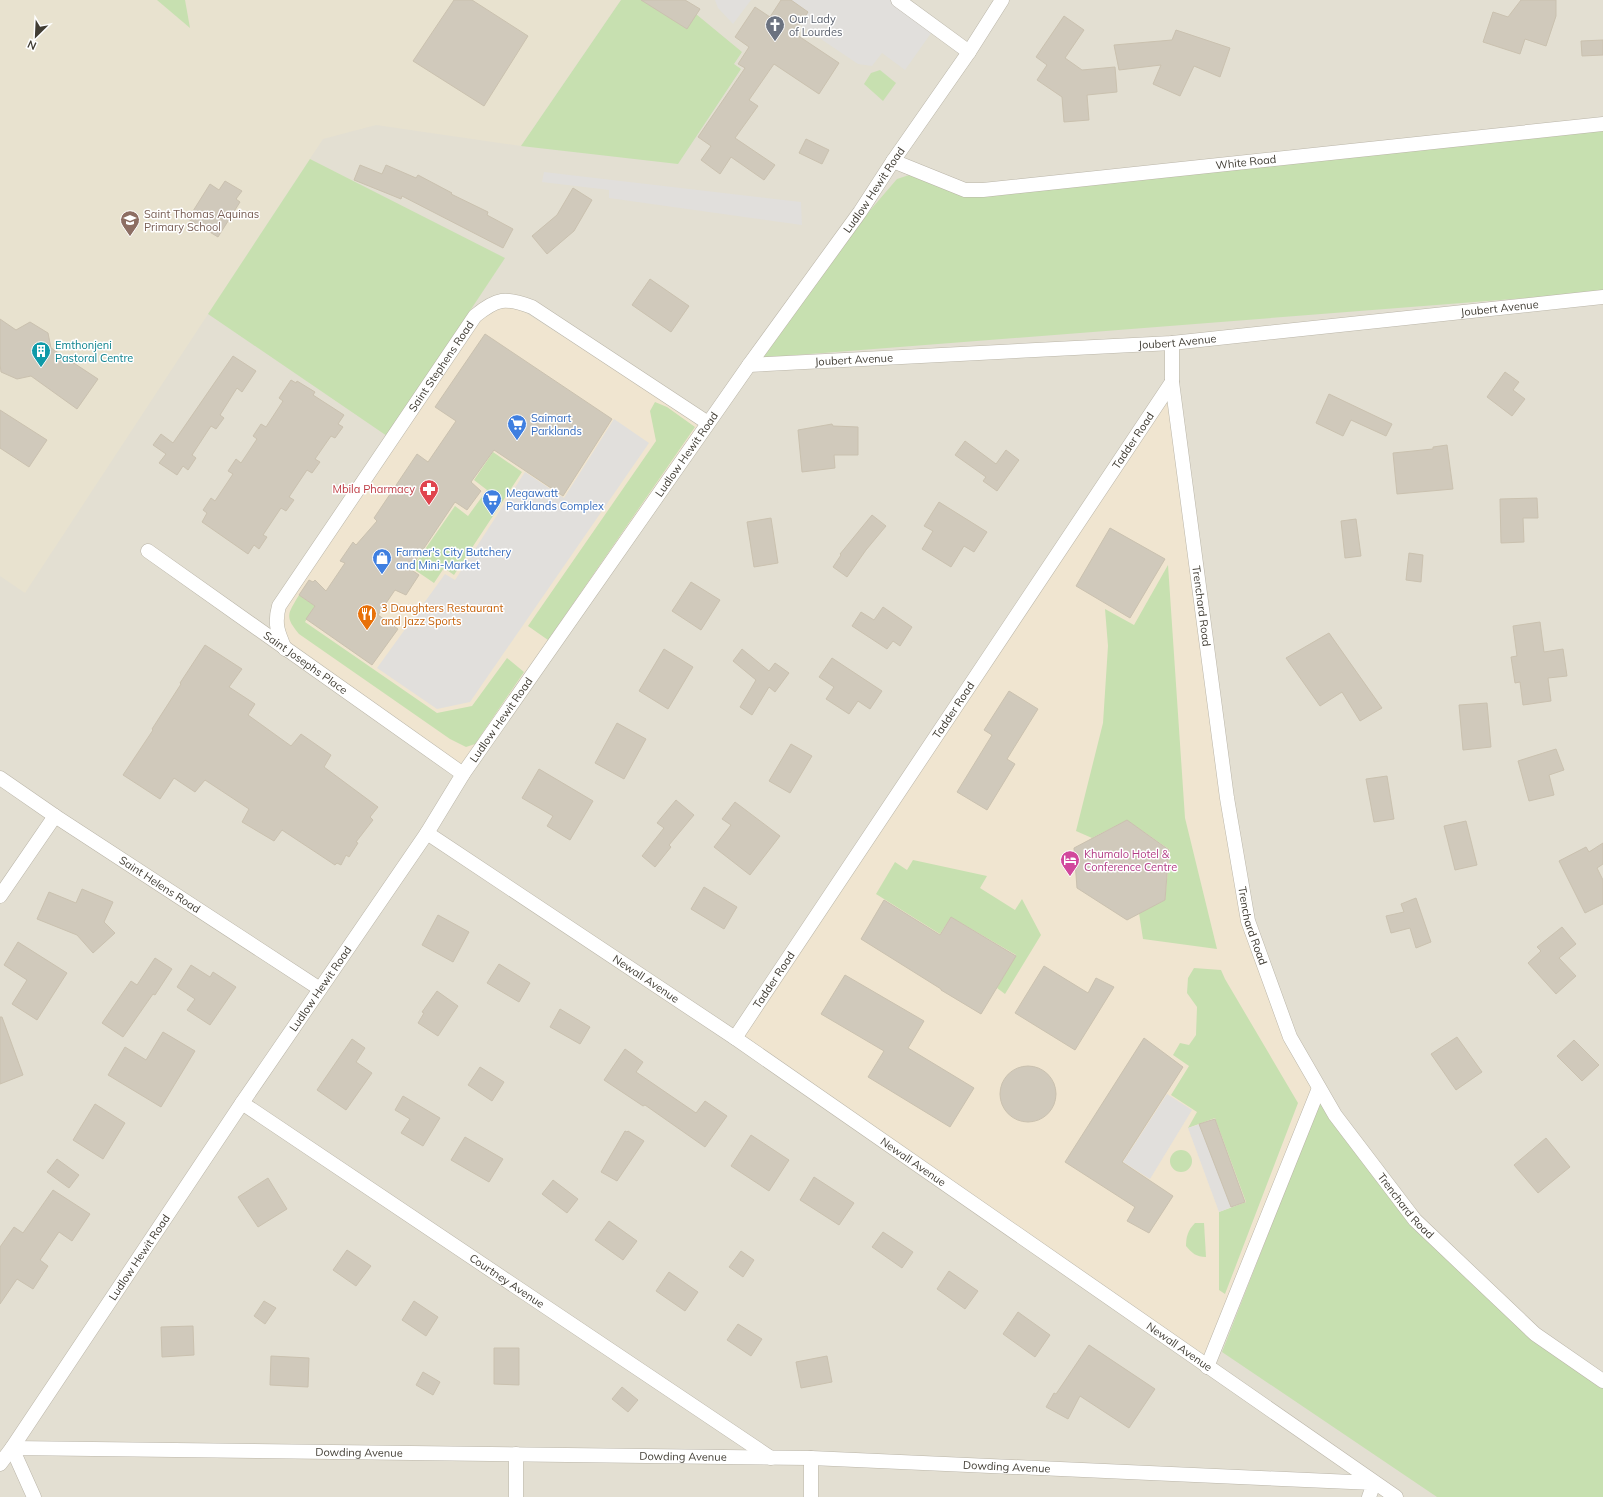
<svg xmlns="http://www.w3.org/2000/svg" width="1603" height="1497" viewBox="0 0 1603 1497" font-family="Mulish,sans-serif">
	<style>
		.residential { fill: #e3dfd2 }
		.commercial { fill: #f0e5d0 }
		.education { fill: #e8e2cf }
		.green { fill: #c7e0b0 }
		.parking { fill: #e1dfdc }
		.building { fill: #d0c9bb; stroke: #cac1af }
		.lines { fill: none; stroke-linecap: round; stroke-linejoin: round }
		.minor-casing { stroke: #bab5a8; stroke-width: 15 }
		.minor { stroke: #fff; stroke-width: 14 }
		.labels { text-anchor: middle; stroke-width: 3; stroke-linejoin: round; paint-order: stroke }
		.worship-label { font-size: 11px; fill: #5b616d; stroke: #fff; text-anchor: start }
		.street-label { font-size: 11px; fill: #413d34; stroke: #fff }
		.education-label { font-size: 11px; fill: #785e54; stroke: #fff; text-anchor: start }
		.culture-label { font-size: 11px; fill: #0d838f; stroke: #fff; text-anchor: start }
		.shop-label { font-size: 11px; fill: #366cbe; stroke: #fff; text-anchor: start }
		.health-label { font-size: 11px; fill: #be3a42; stroke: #fff; text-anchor: end }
		.food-label { font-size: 11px; fill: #c56008; stroke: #fff; text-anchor: start }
		.hotel-label { font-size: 11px; fill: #b23c85; stroke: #fff; text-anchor: start }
	</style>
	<rect width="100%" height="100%" fill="#f0ede4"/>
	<rect class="residential" x="0" y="0" width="1603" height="1497"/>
	<g class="commercial">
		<path d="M503,305l15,3 13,8 171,109 -239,342 -174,-121 -8,-29 1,-10 197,-285 11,-12z"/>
		<path d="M1169,395l75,526 72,167 -110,275 -465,-326z"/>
	</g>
	<path class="education" d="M0,0h621l-100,146 -145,-21 -53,14 -298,454 -25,-17z"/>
	<g class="green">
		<path d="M157,0h28l5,28z"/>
		<path d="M621,0h58l63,52 -8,12 7,5 -63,95 -157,-18z"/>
		<path d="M880,70l16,13 -13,18 -19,-17 7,-11z"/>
		<path d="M1603,129v163l-844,66 107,-143 31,-36 15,-5 51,22z"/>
		<path d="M310,159l195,99 -118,178 -179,-122z"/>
		<path d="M655,402l12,5 28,20 -147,213 -20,-14 128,-185 -6,-30z"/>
		<path d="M493,452l29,20 -68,103 -10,-7 -10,15 -22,-15 43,-62 13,10 19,-26 -13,-10z"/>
		<path d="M1168,565l17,253 32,131 -74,-10 -4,-26 26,-13 5,-50 -43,-30 -35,18 -16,-7 27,-108 5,-77 -3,-37 29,16z"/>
		<path d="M299,595l16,11 -10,16 132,91 35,-7 35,-48 17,14 -49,72 -9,3 -16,-8 -151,-105c-15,-18 -11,-20 0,-39z"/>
		<path d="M913,860l74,16 -7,12 35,22 7,-11 19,36 -36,59 -8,-6 19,-33 -65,-38 -11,17 -64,-40 19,-32 12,8z"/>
		<path d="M1194,968l27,2 4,9 73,124 -73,191 -6,-4v-78l27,-10 -31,-84 -27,10 9,-16 -26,-17 18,-29 -16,-11 7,-12 9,2 7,-10 1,-28 -10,-14 1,-15z"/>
		<path d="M1321,1099l91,123 191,162v113h-166l-215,-145z"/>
		<circle cx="1181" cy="1161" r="11"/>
		<path d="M1195,1223h9l2,34c-10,0 -14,-4 -20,-11 0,-9 2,-16 9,-23z"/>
	</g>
	<g class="parking">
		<path d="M715,0h36l-18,24 -15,-16z"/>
		<path d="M791,0h103l40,29 -29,41 -23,-17 -10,13 -14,-2 -58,-39 8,-13z"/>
		<path d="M544,172l257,30 1,23 -193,-27v-8l-67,-8z"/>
		<path d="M614,419l35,24 -179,259 -33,7 -60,-41 68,-94 10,6 70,-108 39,26z"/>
		<path d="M1167,1094l25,16 -42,69 -27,-17z"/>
		<path d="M1215,1119l30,83 -26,10 -31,-84z"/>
	</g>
	<g class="building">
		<path d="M454,0h18l56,36 -44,70 -71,-45z"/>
		<path d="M641,0h44l15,9 -13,20z"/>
		<path d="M781,0h10l17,12 -14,21 45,30 -20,31 -45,-30 -25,36 9,6 -23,32 40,27 -11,15 -33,-23 -11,17 -19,-14 10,-14 -13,-9 47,-69 -7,-4 11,-17 -14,-10 20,-30 15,10z"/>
		<path d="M1521,0h35v16l-10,30 -21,-7 -5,15 -37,-12 10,-30 15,5z"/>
		<path d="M1064,16l20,14 -19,28 17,12 33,-3 2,25 -30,3 2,25 -25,2 -2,-25 -25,-17 10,-15 -11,-8z"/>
		<path d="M1176,30l54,18 -10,29 -26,-11 -14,30 -27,-12 8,-19 -42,5 -5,-25 58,-5z"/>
		<path d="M1603,40v15l-21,1 -1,-15z"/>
		<path d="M806,139l23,11 -7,14 -23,-11z"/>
		<path d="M360,165l22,9 4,-9 30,13 2,-3 34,18 -1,1 37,18 -1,3 26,14 -10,19 -101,-52 -1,3 -47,-19z"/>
		<path d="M225,181l17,10 -6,8 4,3 -22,35 -30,-18 22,-35 9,6z"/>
		<path d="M573,188l19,12 -18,31 -27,23 -15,-18 25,-21z"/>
		<path d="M650,279l39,27 -18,26 -39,-27z"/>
		<path d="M0,319l16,11 14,-8 18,11 3,15 47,31 -21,30 -46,-33 -14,3 -16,-7 -1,-8z"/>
		<path d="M485,334l127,85 -49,77 -69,-46 -23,32 10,9 -14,19 -12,-8 -45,67 9,6 -13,20 -11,-5 -17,25 20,14 -26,36 -66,-46 9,-13 -16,-11 10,-15 4,2 2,-2 11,11 19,-28 -5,-2 13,-19 3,3 21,-24 -3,-3 43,-64 11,8 28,-41 -21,-14z"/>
		<path d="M233,356l23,15 -14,21 -5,-4 -17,27 4,3 -8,11 -5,-3 -19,29 4,3 -8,12 -5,-4 -6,9 -18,-12 7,-9 -13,-9 8,-11 12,9z"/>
		<path d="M1505,372l14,10 -6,8 12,9 -13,17 -25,-19z"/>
		<path d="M291,380l5,3 1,-2 18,11 -2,3 31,20 -6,9 5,3 -8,11 -4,-2 -16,23 5,3 -8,11 -5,-3 -18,27 5,3 -8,11 -5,-3 -18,27 4,2 -8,12 -5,-4 -6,9 -46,-32 5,-9 -4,-3 8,-12 4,3 18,-27 -5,-3 8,-12 5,4 16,-24 -4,-3 8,-12 5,3 17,-26 -4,-3z"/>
		<path d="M1329,394l63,30 -6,12 -35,-16 -8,16 -27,-13z"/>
		<path d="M0,410l47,30 -18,27 -29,-19z"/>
		<path d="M832,424l1,2 25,1v28h-24l1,13 -33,4 -4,-42z"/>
		<path d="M965,441l31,23 10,-14 13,10 -22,31 -14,-10 3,-4 -31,-22z"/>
		<path d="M1447,445l6,44 -56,5 -4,-41 40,-4v-2z"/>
		<path d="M1537,498l1,20h-15l1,24 -23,1 -1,-44z"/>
		<path d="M939,502l48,30 -13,20 -10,-6 -13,21 -29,-18 11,-18 -9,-5z"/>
		<path d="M872,515l14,11 -20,24 -19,27 -14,-10 8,-12 -1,-1z"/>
		<path d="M771,518l7,45 -24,4 -7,-45z"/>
		<path d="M1356,519l5,37 -16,2 -4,-37z"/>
		<path d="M1110,528l55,31 -35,59 -54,-32z"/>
		<path d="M1409,553l14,2 -2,27 -15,-2z"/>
		<path d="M691,582l29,18 -19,30 -29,-19z"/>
		<path d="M883,607l29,20 -12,19 -7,-5 -6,8 -35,-23 9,-14 13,8z"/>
		<path d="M1540,622l4,30 19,-3 4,27 -19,2 3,23 -28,4 -3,-23 -5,1 -4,-26 6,-1 -4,-30z"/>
		<path d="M1329,633l53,75 -22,13 -18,-29 -22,14 -34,-48z"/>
		<path d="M205,645l37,24 -13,18 26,17 -7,11 43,31 10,-12 30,21 -7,12 54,40 -8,10 3,3 -17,22 2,1 -9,14 -3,-2 -5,10 -4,-2 -2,2 -53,-35 -8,11 -32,-19 7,-13 -44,-29 -10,12 -21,-14 -14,21 -37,-24 30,-45 -1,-1 29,-45 -1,-1z"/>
		<path d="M664,649l29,18 -25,42 -29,-18z"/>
		<path d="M742,649l27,22 6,-8 14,10 -14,19 -6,-5 -17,28 -12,-8 16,-27 -23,-19z"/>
		<path d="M832,658l50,33 -12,18 -12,-8 -9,13 -23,-15 8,-12 -15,-10z"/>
		<path d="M1009,691l29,18 -31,50 8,5 -28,46 -30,-18 35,-57 -8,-5z"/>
		<path d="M1487,703l4,44 -28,3 -4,-45z"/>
		<path d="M617,723l29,16 -22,40 -29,-16z"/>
		<path d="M791,744l21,12 -22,37 -21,-12z"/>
		<path d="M1556,749l8,21 -15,5 5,20 -25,6 -11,-40z"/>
		<path d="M539,769l54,32 -23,39 -23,-14 6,-10 -31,-18z"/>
		<path d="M1387,776l7,43 -20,3 -8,-43z"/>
		<path d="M676,800l18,15 -25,30 2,2 -16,20 -13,-11 22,-28 -7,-5z"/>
		<path d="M735,802l45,34 -30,39 -36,-28 17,-22 -9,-6z"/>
		<path d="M1127,820l42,30 -4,50 -38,20 -50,-32 -3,-40z"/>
		<path d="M1466,821l11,44 -22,5 -11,-44z"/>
		<path d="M1603,843v21l-6,4 6,12v24l-18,9 -26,-52 27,-14 3,5z"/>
		<path d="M704,887l33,20 -13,22 -33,-20z"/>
		<path d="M82,889l31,13 -9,20 11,11 -22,20 -16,-18 -40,-16 12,-27 27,11z"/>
		<path d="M1416,898l15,44 -15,6 -6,-20 -19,5 -5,-17 18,-4 -3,-8z"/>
		<path d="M884,900l56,35 11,-18 65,39 -35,58 -40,-24v-1l-80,-50z"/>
		<path d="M438,915l31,17 -16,30 -31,-17z"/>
		<path d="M1562,927l14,17 -17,14 17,18 -20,18 -28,-31 13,-12 -4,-4z"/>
		<path d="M18,942l49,31 -30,47 -25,-16 15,-24 -23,-15z"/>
		<path d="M155,958l17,11 -17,26 -2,-1 -30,43 -21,-14 29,-42 6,4z"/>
		<path d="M499,964l31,19 -11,19 -32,-19z"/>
		<path d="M191,965l19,12 3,-5 23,15 -26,38 -23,-15 8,-11 -18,-12z"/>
		<path d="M1044,966l44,27 8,-15 18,9 -39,63 -60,-37z"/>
		<path d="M845,975l79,46 -16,27 66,40 -24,39 -82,-50 16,-26 -63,-37z"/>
		<path d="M437,991l21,15 -20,30 -20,-13 6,-10 -2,-1z"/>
		<path d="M560,1009l30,18 -10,17 -30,-17z"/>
		<path d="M0,1017h2l21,58 -23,9z"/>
		<path d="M163,1032l32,19 -34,56 -53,-32 17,-28 21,13z"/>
		<path d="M1457,1037l25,35 -26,18 -25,-36z"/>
		<path d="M1144,1038l39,29 -61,95 51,34 -24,37 -22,-12 8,-14 -70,-45z"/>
		<path d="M352,1039l13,9 -9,14 16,11 -26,37 -29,-20z"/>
		<path d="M1574,1040l25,25 -17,16 -25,-25z"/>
		<path d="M625,1049l18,13 -7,10 60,41 9,-12 22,15 -22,31 -60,-42 -2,1 -39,-26z"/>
		<circle cx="1028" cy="1094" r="28"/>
		<path d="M480,1067l24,15 -12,19 -24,-16z"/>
		<path d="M403,1096l37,22 -17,28 -22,-13 9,-14 -15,-9z"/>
		<path d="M95,1104l30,19 -22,36 -30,-19z"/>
		<path d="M1215,1119l30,83 -14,5 -32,-83z"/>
		<path d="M625,1131l2,1 1,-1 16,10 -27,40 -16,-9z"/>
		<path d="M751,1135l38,25 -20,31 -38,-25z"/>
		<path d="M465,1137l38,22 -14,23 -38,-22z"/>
		<path d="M1546,1138l24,29 -32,26 -24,-28z"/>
		<path d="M57,1159l22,16 -10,13 -22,-16z"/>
		<path d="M814,1177l40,26 -15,22 -39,-25z"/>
		<path d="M268,1178l19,31 -29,18 -20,-30z"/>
		<path d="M553,1180l25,19 -11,14 -25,-19z"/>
		<path d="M53,1190l37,24 -18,27 -13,-9 -19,28 8,6 -15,23 -16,-10 -17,25v-57l14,-20 9,6z"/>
		<path d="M609,1221l28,20 -14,19 -28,-20z"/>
		<path d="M883,1232l30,20 -11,16 -30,-21z"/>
		<path d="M347,1250l24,16 -15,20 -23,-16z"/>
		<path d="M741,1251l13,9 -11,17 -14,-10z"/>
		<path d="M949,1271l29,20 -13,18 -28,-20z"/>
		<path d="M669,1272l29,20 -13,19 -29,-20z"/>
		<path d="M264,1301l12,7 -11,16 -11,-8z"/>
		<path d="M414,1301l24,16 -12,19 -24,-16z"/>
		<path d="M1018,1312l32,23 -15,22 -32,-23z"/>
		<path d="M738,1324l24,15 -11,17 -24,-16z"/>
		<path d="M193,1326l1,29 -32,2 -1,-30z"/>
		<path d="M1089,1345l66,44 -26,39 -49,-32 -12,23 -22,-12 8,-14 2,1z"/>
		<path d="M494,1348h25v37l-25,-1z"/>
		<path d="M271,1356l38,2 -1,29 -38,-2z"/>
		<path d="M827,1356l5,26 -31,6 -5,-26z"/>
		<path d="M423,1372l17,10 -7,13 -17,-10z"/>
		<path d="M622,1387l16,13 -10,12 -16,-13z"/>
	</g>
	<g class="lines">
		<defs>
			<g id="minor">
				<path d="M898,0l71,52"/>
				<path id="s1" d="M893,161l72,29h18l620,-66"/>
				<path id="s2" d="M1172,343v39l55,416 21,123 42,116 45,78 80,105 120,114 68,47"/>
				<path id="s3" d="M749,365l423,-22 431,-46"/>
				<path id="s4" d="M148,551l315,223"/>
				<path id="s5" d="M285,649c-7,-16 -11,-25 -6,-43l196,-290c22,-18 30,-19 57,-9l176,116"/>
				<path id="s6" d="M0,778l55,38 265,173"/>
				<path id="s7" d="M427,833l308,205 661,459"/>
				<path d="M0,896l55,-80"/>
				<path id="s8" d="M735,1038l437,-656"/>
				<path id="s9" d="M242,1103l529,355"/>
				<path d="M1207,1367l112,-279"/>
				<path d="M516,1454v43"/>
				<path d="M811,1458v39"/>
				<path id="s10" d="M0,1464l12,-16 799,10 563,25 -5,14"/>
				<path id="s11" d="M34,1497l-22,-49 230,-345 185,-270 36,-59 286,-409 111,-153 33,-51 76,-109 33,-52"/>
			</g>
		</defs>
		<use href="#minor" class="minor-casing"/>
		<use href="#minor" class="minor"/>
	</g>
	<defs>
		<symbol id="church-pin" viewBox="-11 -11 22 30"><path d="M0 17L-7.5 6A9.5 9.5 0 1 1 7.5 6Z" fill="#6b7280" stroke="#fff"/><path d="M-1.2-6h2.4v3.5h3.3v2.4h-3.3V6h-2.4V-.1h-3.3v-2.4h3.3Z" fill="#fff"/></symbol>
		<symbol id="school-pin" viewBox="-11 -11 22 30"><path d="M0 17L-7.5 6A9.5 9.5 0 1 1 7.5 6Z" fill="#8d6e63" stroke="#fff"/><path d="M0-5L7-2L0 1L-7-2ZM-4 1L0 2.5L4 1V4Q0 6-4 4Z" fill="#fff"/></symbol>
		<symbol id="building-pin" viewBox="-11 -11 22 30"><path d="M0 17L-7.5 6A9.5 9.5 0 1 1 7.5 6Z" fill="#0f9aa8" stroke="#fff"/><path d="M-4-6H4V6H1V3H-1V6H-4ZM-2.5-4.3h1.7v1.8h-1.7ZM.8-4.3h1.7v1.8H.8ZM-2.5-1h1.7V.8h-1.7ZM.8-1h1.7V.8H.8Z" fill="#fff"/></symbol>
		<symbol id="supermarket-pin" viewBox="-11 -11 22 30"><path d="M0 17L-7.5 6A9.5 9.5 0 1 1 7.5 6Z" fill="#3f7fe0" stroke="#fff"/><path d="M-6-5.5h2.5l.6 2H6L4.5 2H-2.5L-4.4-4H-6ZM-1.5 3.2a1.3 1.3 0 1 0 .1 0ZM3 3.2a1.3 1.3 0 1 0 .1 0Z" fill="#fff"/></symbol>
		<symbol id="pharmacy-pin" viewBox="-11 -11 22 30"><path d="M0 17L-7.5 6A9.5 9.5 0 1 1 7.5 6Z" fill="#e0444e" stroke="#fff"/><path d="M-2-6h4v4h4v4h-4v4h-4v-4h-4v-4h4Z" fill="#fff"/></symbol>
		<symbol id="shop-pin" viewBox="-11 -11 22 30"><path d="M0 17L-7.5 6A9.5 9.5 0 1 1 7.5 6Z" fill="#3f7fe0" stroke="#fff"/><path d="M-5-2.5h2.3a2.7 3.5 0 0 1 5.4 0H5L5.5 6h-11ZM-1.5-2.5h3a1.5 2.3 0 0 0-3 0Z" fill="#fff"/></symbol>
		<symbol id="restaurant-pin" viewBox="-11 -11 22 30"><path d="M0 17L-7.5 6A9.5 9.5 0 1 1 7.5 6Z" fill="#e8710a" stroke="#fff"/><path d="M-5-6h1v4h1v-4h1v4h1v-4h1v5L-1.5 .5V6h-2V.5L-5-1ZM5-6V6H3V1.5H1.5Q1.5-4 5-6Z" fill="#fff"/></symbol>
		<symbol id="hotel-pin" viewBox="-11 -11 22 30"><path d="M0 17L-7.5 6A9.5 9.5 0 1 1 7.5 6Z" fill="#d1479c" stroke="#fff"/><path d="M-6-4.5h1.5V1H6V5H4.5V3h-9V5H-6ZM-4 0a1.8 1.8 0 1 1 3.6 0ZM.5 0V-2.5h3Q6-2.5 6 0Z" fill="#fff"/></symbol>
	</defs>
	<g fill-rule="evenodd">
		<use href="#church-pin" x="764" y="14" width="22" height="30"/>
		<use href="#school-pin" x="119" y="209" width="22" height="30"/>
		<use href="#building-pin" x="30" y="340" width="22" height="30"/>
		<use href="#supermarket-pin" x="506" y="413" width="22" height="30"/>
		<use href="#pharmacy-pin" x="418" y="478" width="22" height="30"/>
		<use href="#supermarket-pin" x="481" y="488" width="22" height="30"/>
		<use href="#shop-pin" x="371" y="547" width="22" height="30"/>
		<use href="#restaurant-pin" x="356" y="603" width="22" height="30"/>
		<use href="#hotel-pin" x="1059" y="849" width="22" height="30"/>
	</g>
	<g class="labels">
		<g class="worship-label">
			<text x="789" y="23">Our Lady<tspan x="789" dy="13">of Lourdes</tspan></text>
		</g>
		<g class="street-label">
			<text dy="4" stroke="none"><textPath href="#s1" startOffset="360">White Road</textPath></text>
			<text dy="4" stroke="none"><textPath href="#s11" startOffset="1579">Ludlow Hewit Road</textPath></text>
			<text dy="4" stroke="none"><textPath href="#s3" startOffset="753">Joubert Avenue</textPath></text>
			<text dy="4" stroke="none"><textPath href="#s3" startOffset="429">Joubert Avenue</textPath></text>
			<text dy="4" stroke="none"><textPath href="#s3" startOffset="105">Joubert Avenue</textPath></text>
			<text dy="4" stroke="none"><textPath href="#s5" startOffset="334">Saint Stephens Road</textPath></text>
			<text dy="4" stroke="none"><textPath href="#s8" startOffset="718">Tadder Road</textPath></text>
			<text dy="4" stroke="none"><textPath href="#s11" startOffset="1255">Ludlow Hewit Road</textPath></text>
			<text dy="4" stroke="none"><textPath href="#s2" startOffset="265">Trenchard Road</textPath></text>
			<text dy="4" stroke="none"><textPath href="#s4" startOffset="193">Saint Josephs Place</textPath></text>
			<text dy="4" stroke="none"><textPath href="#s8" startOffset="394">Tadder Road</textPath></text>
			<text dy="4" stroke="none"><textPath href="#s11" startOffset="931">Ludlow Hewit Road</textPath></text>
			<text dy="4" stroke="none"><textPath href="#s6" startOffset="192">Saint Helens Road</textPath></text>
			<text dy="4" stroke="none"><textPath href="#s2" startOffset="589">Trenchard Road</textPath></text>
			<text dy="4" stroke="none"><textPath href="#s7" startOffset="263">Newall Avenue</textPath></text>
			<text dy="4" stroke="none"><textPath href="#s8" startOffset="70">Tadder Road</textPath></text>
			<text dy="4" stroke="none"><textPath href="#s11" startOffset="607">Ludlow Hewit Road</textPath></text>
			<text dy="4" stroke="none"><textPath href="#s7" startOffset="587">Newall Avenue</textPath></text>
			<text dy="4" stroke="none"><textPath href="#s2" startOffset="912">Trenchard Road</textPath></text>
			<text dy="4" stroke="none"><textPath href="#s11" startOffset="283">Ludlow Hewit Road</textPath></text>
			<text dy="4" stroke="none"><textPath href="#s9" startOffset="319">Courtney Avenue</textPath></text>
			<text dy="4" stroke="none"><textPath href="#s7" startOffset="911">Newall Avenue</textPath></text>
			<text dy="4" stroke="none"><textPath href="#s10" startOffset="367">Dowding Avenue</textPath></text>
			<text dy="4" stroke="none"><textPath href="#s10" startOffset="691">Dowding Avenue</textPath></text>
			<text dy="4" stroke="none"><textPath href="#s10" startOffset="1015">Dowding Avenue</textPath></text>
		</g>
		<g class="education-label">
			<text x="144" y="218">Saint Thomas Aquinas<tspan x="144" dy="13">Primary School</tspan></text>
		</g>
		<g class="culture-label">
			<text x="55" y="349">Emthonjeni<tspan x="55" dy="13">Pastoral Centre</tspan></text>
		</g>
		<g class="shop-label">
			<text x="531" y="422">Saimart<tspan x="531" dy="13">Parklands</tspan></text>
			<text x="506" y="497">Megawatt<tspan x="506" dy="13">Parklands Complex</tspan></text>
			<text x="396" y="556">Farmer's City Butchery<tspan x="396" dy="13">and Mini-Market</tspan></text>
		</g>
		<g class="health-label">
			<text x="415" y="493">Mbila Pharmacy</text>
		</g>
		<g class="food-label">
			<text x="381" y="612">3 Daughters Restaurant<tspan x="381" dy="13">and Jazz Sports</tspan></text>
		</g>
		<g class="hotel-label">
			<text x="1084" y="858">Khumalo Hotel &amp;<tspan x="1084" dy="13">Conference Centre</tspan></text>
		</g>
	</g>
	<g transform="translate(36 36) rotate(204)" stroke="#ffffff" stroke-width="3" paint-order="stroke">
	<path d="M0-3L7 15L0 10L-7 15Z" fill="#413d34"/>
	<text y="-6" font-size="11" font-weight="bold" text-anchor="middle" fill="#413d34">N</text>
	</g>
</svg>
